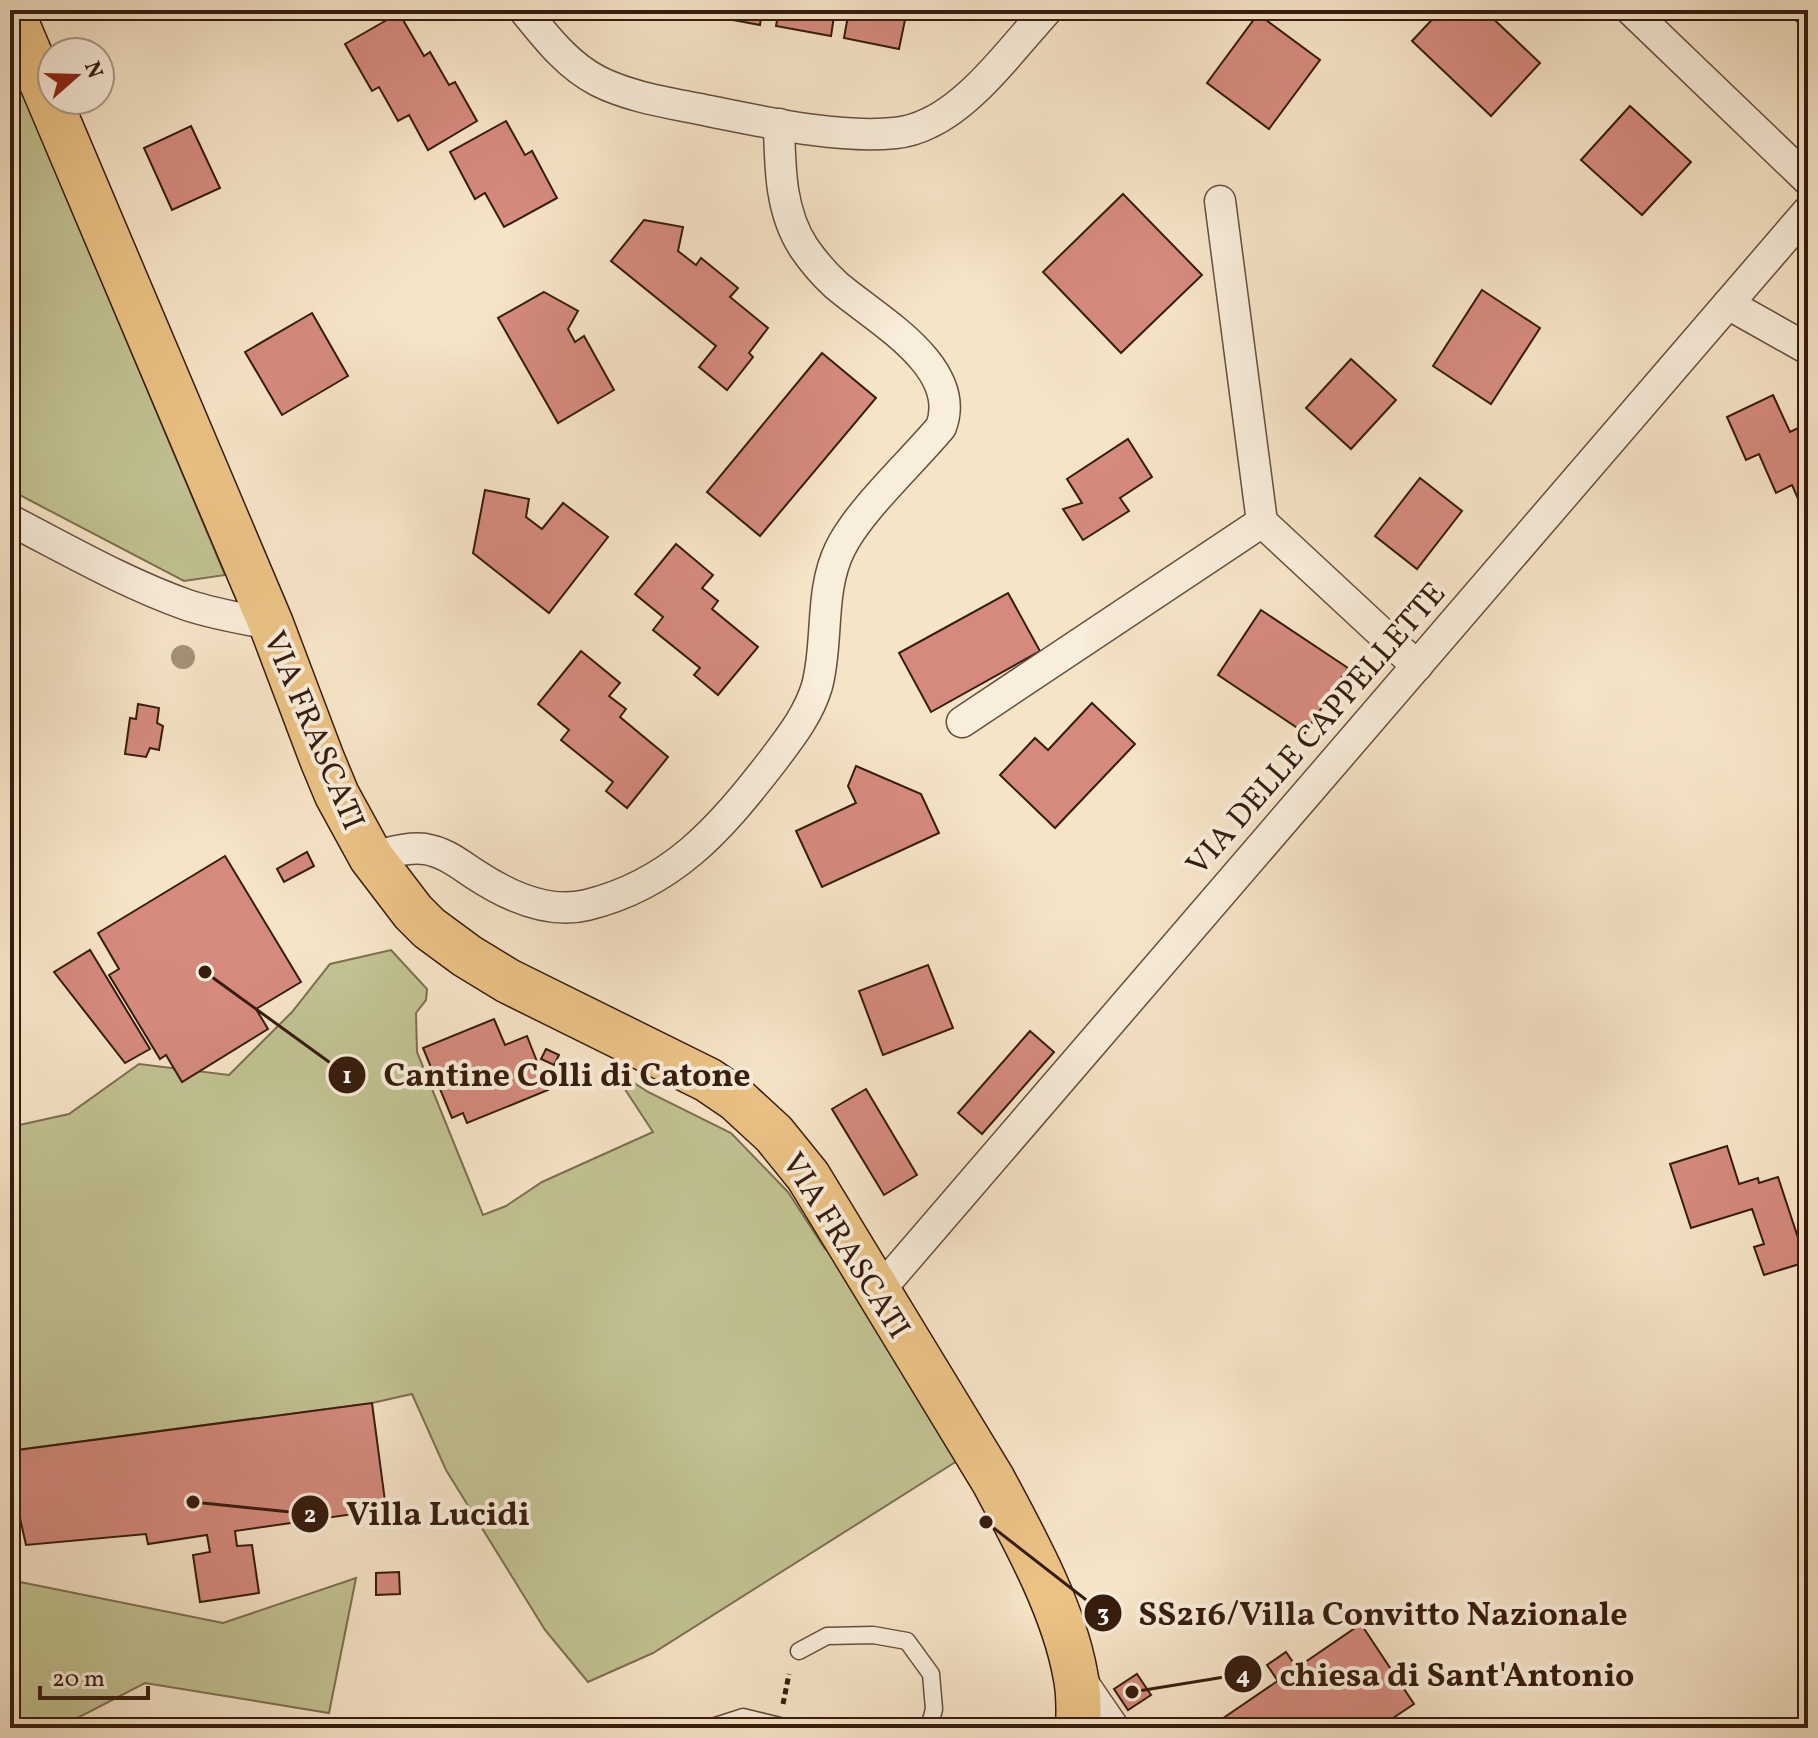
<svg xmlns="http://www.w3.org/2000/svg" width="1818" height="1738" viewBox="0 0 1818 1738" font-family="Vollkorn,serif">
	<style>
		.green { fill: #c2c292; stroke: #7c6f50; stroke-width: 2 }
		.building { fill: #d58a7d; stroke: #361c0d; stroke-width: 2 }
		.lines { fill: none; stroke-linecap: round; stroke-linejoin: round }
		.service-casing { stroke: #664e3c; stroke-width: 19 }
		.minor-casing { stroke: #664e3c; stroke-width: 33 }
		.primary-casing { stroke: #361c0d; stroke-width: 47 }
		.path { stroke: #361c0d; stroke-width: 5; stroke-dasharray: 6 4; stroke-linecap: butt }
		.service { stroke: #f9eddb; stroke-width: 16 }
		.minor { stroke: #f9eddb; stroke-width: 30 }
		.primary { stroke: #ebc284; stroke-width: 44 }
		.tree { fill: #a49277 }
		.labels { text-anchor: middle; stroke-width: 8; stroke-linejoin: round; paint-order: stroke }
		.street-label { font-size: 32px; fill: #361c0d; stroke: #f9eddb }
		.leader { fill: none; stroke: #361c0d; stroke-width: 3 }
		.callout-dot { fill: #361c0d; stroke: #f9eddb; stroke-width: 3 }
		.mark-label { font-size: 24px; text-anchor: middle; font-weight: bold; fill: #fff }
		.callout-label { font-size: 34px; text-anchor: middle; font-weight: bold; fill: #361c0d; stroke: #f9eddb; stroke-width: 8; stroke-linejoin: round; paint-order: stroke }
	</style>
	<rect width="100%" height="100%" fill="#f6e4c7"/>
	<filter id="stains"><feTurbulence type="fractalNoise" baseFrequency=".0025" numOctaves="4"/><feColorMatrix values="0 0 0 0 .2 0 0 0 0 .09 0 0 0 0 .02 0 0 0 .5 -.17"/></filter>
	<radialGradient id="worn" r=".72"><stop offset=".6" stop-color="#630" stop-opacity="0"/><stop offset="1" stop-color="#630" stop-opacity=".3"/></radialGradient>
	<g class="green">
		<path d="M10,63l215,512 -41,6 -174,-91z"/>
		<path d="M391,950l36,39 -1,11 -10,13 1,39 66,163 23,-9 36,-24 111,-50 -42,-64 37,24 83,41 57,59 37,57 10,6 122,206 -304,192 -65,29 -43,-52 -99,-160 -34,-76 -40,9 -362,48v-324l59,-13 70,-50 90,11 63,-63 38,-48z"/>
		<path d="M356,1578l-27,135 -184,-30 -87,45h-48v-148l213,43z"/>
	</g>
	<g class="building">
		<path d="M638,10h57l-1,9z"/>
		<path d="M707,10h55l-2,15 -54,-10z"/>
		<path d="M779,10h56l-4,26 -55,-10z"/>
		<path d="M849,10h58l-8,39 -55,-11z"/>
		<path d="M1441,10h43l56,53 -49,53 -79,-75z"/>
		<path d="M1783,10h25v20z"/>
		<path d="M399,13l25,43 6,-4 19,33 6,-3 22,39 -49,29 -19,-35 -11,6 -19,-34 -7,4 -27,-47z"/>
		<path d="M1258,14l62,46 -51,69 -62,-46z"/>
		<path d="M1630,106l61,56 -49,53 -61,-55z"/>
		<path d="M506,121l19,34 7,-4 25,47 -53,29 -19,-34 -10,6 -25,-47z"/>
		<path d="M191,126l29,62 -48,22 -28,-62z"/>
		<path d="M1123,194l79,81 -81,78 -78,-81z"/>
		<path d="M644,220l39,7 -5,24 18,14 5,-7 37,30 -8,9 38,31 -19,25 4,4 -26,33 -28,-23 17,-21 -105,-85z"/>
		<path d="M1482,290l58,38 -49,76 -58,-38z"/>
		<path d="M544,292l34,19 -10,18 7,13 9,-6 30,54 -56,33 -60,-105z"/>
		<path d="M312,313l36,63 -66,39 -37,-63z"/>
		<path d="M822,353l54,45 -116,138 -53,-44z"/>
		<path d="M1351,359l45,41 -45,49 -45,-41z"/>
		<path d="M1773,395l17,37 10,-5 8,18 -1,74 -15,-34 -16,8 -17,-39 -13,6 -19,-43z"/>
		<path d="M1128,439l24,38 -32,21 9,13 -46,29 -20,-31 19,-6 -15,-24z"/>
		<path d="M1420,478l42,33 -45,58 -42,-33z"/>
		<path d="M485,490l44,9 -3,18 16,12 21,-26 45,34 -59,76 -76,-60z"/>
		<path d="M676,544l37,31 -11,13 16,13 -6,8 46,38 -40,48 -24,-20 6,-7 -47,-38 10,-13 -28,-23z"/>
		<path d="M1008,593l32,58 -109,61 -32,-59z"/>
		<path d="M1261,610l87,58 -43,65 -87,-58z"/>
		<path d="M581,651l39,32 -11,13 17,13 -6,8 48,40 -41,51 -21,-17 7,-9 -52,-42 8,-10 -31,-26z"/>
		<path d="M1092,703l43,41 -80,84 -55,-53 35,-37 13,12z"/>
		<path d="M138,704l21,4 -2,15 6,3 -4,24 -9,-2 -4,9 -21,-3 5,-36 6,1z"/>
		<path d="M856,766l65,28 18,39 -117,54 -26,-56 60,-28 -8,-17z"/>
		<path d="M307,852l7,14 -30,16 -7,-13z"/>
		<path d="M225,856l76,126 -45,27 12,20 -86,53 -16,-27 -6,4 -51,-84 10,-6 -21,-36z"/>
		<path d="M90,950l60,99 -25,14 -71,-91z"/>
		<path d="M928,965l25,63 -70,27 -24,-64z"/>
		<path d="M494,1019l11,26 22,-9 21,54 -81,33 -4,-10 -11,5 -29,-70z"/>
		<path d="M1030,1031l24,21 -72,82 -24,-21z"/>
		<path d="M546,1049l13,6 -5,10 -13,-6z"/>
		<path d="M866,1089l51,86 -33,20 -52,-86z"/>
		<path d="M1727,1146l12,38 19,-6 1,5 19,-6 28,85 -42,13 -10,-28 10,-3 -12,-35 -61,19 -21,-64z"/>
		<path d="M372,1403l13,98 -17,2v9l-133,19 2,15 15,-1 7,48 -59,9 -7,-47 17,-3 -3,-17 -59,9 -2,-10 -120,11 -6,-27 -10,1v-68z"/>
		<path d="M399,1572l1,22 -24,1v-22z"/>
		<path d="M1361,1624l53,80 -36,24h-159l-3,-5z"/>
		<path d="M1286,1652l11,16 -19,13 -11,-16z"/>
		<path d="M1137,1674l14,21 -23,15 -14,-21z"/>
	</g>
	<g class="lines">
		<defs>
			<g id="service">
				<path d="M799,1651l28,-15 46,-1 34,6 24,33 3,35 -5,19"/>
				<path d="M709,1728l34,-11 45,11"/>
			</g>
			<g id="minor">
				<path d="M524,10c22,27 43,55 74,71 34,17 73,22 111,30 56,11 129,28 186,22 11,-1 24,-5 34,-10 45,-21 85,-77 118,-113"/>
				<path d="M1631,10l177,170"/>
				<path d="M1220,201l42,321 155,144"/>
				<path d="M1728,304l80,45"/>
				<path d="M10,520c58,30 115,63 177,85 27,9 56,14 84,19"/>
				<path d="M962,722l300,-200"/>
				<path d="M371,857c18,-4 36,-10 54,-8 19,3 33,14 48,24 33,22 74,42 114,32 85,-21 132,-75 184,-142 18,-24 37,-47 46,-77 12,-45 2,-94 23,-137 19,-39 72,-87 101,-122 23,-61 -67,-109 -105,-142 -12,-11 -23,-24 -32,-37 -24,-36 -24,-81 -25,-124"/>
				<path d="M878,1292l930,-1081"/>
				<path d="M1079,1677l35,51"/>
			</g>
			<path id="primary" d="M11,10l260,614 51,135 15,36 34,62 42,55 16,16 38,28 41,25 200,99 28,19 38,35 34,42 185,304c31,58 70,128 82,193 4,18 4,37 3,55"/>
		</defs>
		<use href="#service" class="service-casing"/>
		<use href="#minor" class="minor-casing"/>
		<use href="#primary" class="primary-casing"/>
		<path class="path" d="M783,1704l6,-30"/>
		<use href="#service" class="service"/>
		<use href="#minor" class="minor"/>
		<use href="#primary" class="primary"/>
	</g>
	<circle class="tree" cx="183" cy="657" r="12"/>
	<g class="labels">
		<g class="street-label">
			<text transform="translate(1315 728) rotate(-49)" y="11">VIA DELLE CAPPELLETTE</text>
			<text transform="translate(315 730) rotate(67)" y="11">VIA FRASCATI</text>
			<text transform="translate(847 1245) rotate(58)" y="11">VIA FRASCATI</text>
		</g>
	</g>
	<path class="leader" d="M205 972L347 1075M193 1502L310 1514M986 1522L1103 1613M1132 1692L1243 1674"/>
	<g class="callout-dot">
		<circle cx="205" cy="972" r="8"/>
		<circle cx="193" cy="1502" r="8"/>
		<circle cx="986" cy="1522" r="8"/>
		<circle cx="1132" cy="1692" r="8"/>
		<circle cx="347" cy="1075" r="20"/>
		<circle cx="310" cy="1514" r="20"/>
		<circle cx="1103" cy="1613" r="20"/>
		<circle cx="1243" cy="1674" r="20"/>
	</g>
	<g class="mark-label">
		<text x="347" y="1083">1</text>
		<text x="310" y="1522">2</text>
		<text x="1103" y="1621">3</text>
		<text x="1243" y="1683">4</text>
	</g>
	<g class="callout-label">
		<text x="567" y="1086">Cantine Colli di Catone</text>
		<text x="438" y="1525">Villa Lucidi</text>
		<text x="1383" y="1625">SS216/Villa Convitto Nazionale</text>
		<text x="1457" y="1686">chiesa di Sant'Antonio</text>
	</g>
	<rect width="1818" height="1738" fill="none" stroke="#f6e4c7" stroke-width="40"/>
	<rect x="12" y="12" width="1794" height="1714" fill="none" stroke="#361c0d" stroke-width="4"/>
	<rect x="20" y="20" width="1778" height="1698" fill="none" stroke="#361c0d" stroke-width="2"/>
	<g transform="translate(76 76) rotate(70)"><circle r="38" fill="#f9eddb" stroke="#ab9989" stroke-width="2"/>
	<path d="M0-6L14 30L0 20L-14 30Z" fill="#8f2418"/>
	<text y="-12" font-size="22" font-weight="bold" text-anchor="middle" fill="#361c0d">N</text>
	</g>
	<path d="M40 1686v12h108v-12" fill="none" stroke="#361c0d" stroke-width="4"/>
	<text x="52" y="1686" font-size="24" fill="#361c0d" stroke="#f9eddb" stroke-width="6" paint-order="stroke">20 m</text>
	<rect width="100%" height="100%" filter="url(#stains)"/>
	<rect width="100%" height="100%" fill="url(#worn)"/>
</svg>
